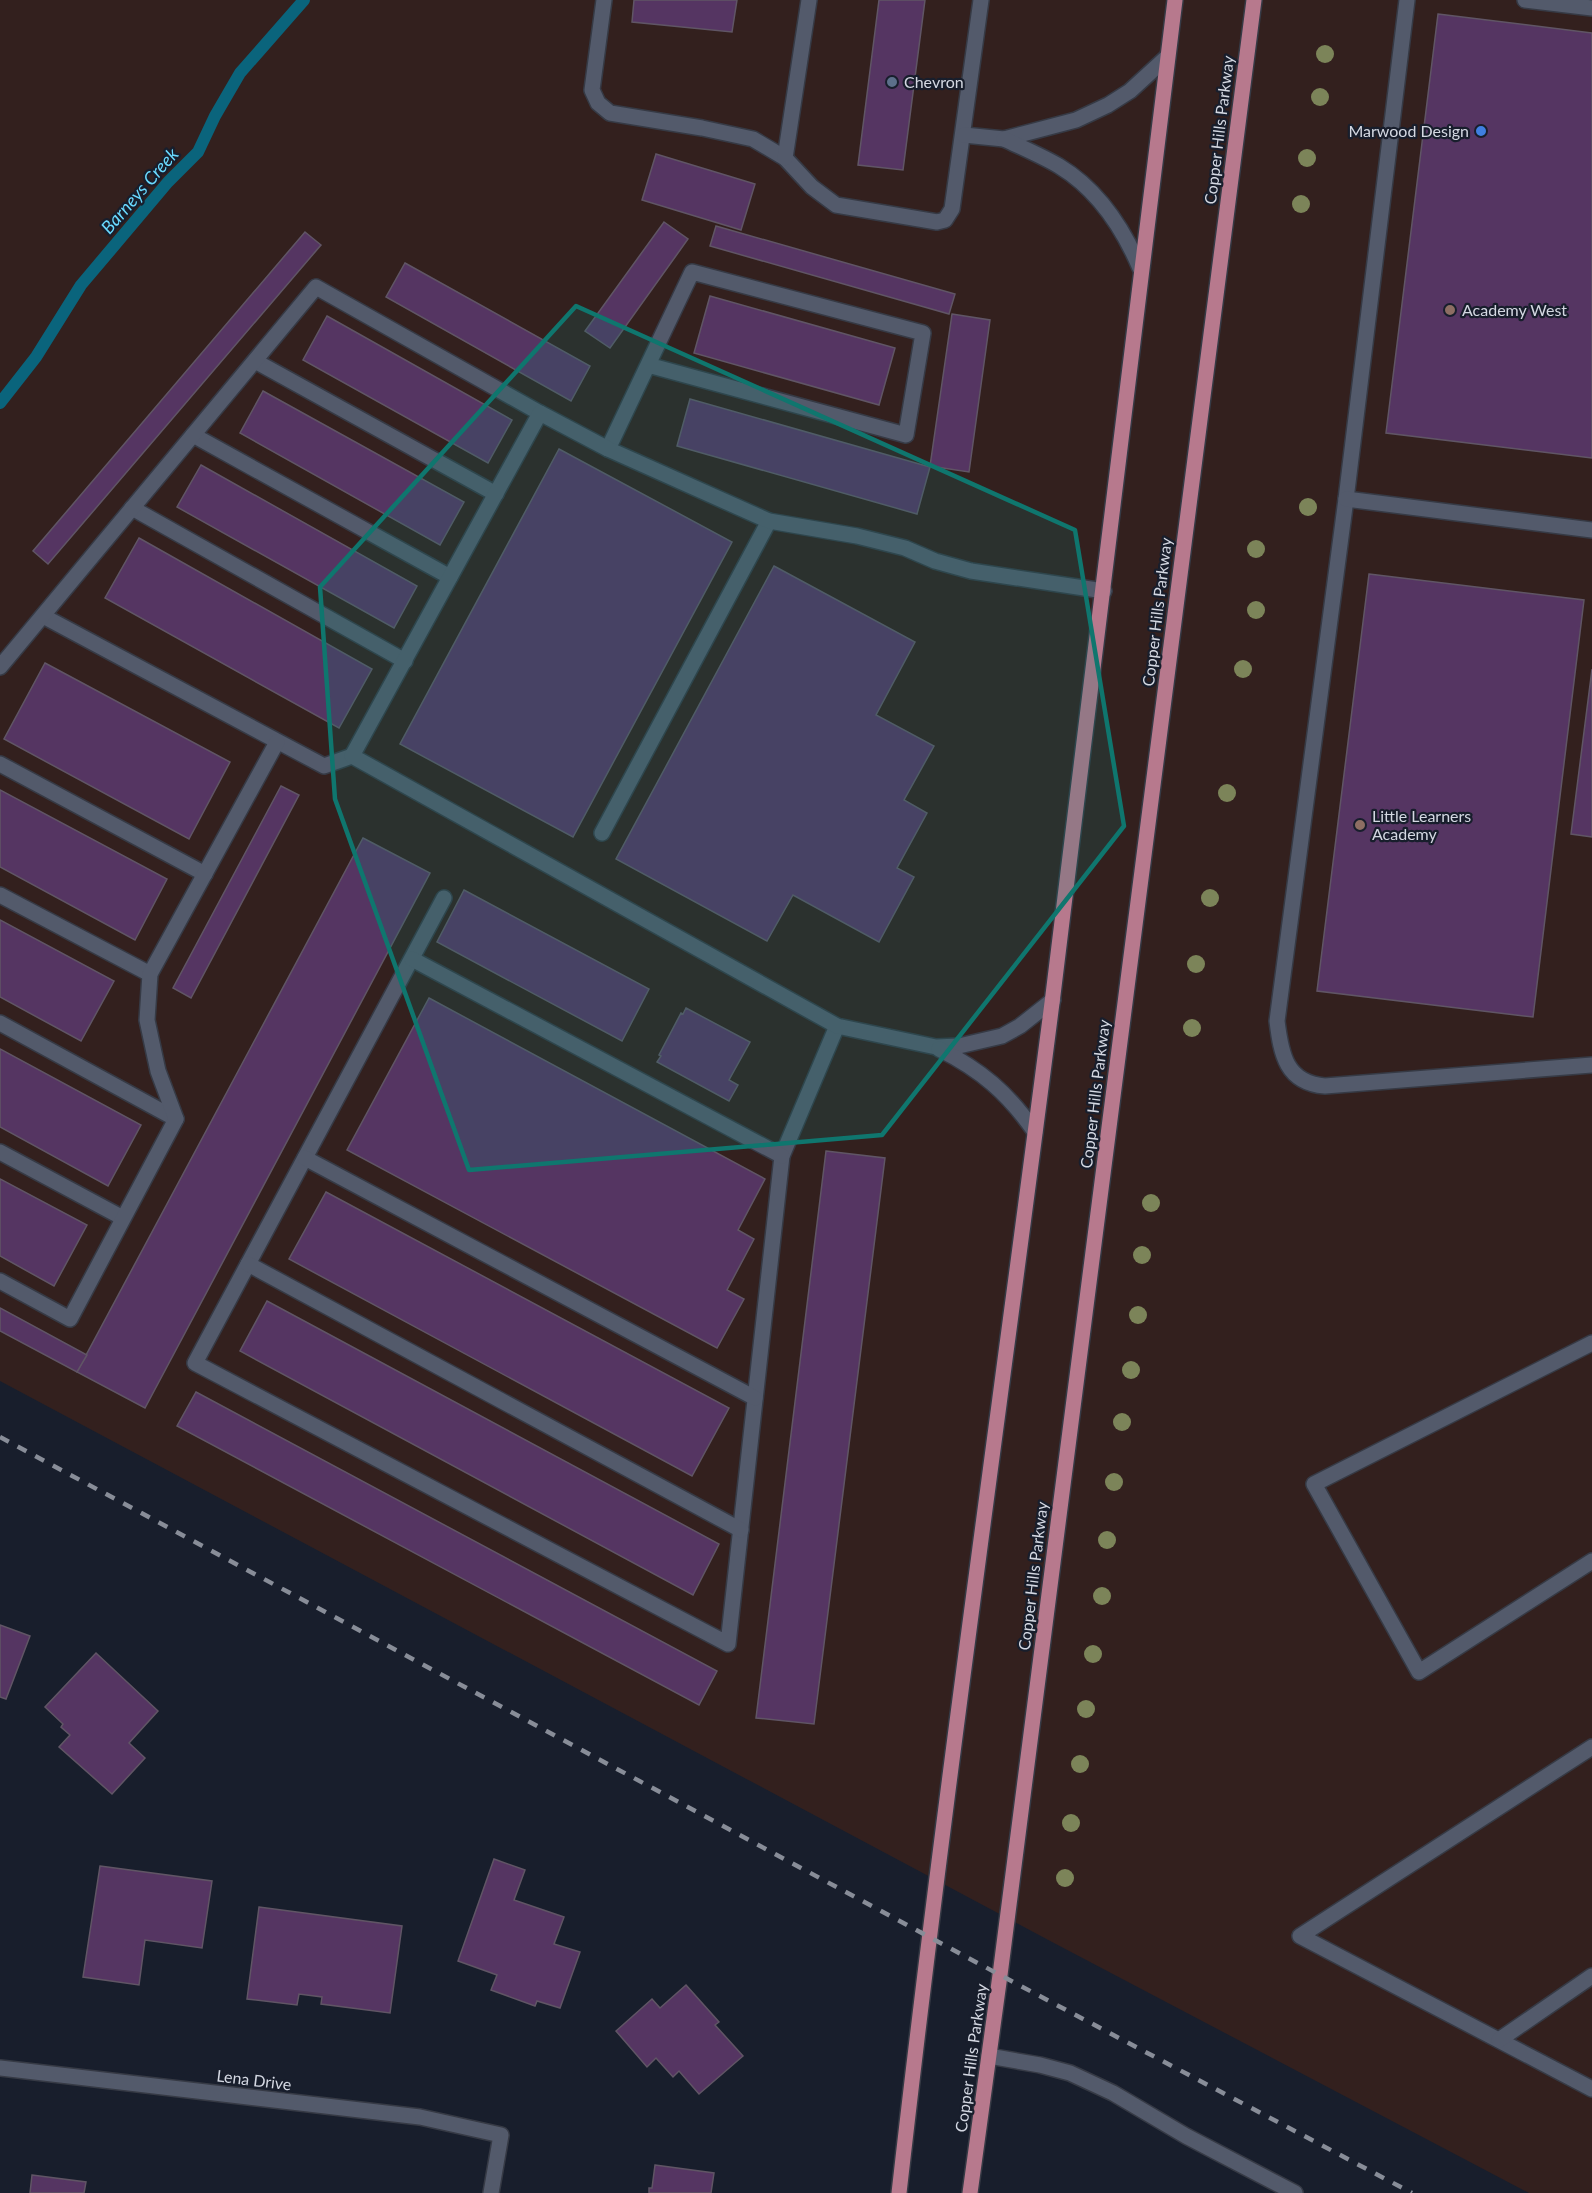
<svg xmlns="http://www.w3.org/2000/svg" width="1592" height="2193" viewBox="0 0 1592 2193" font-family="Lato,sans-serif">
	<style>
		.industrial { fill: #33201e }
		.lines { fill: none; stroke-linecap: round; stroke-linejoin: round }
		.stream { stroke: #0a647c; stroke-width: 12 }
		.building { fill: #553562; stroke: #605565; stroke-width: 1.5 }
		.minor-casing { stroke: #363a45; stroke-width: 18 }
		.major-casing { stroke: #363a45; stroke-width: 18 }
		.minor { stroke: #535a6b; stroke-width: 15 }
		.major { stroke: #b7798d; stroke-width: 15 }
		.rail { stroke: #888d98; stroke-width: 4.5; stroke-dasharray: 10 10; stroke-linecap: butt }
		.tree { fill: #7c8459 }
		.marked { fill: #0f766e; fill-opacity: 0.2; stroke: #0f766e; stroke-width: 4.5; stroke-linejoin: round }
		.service-dot { fill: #5c6f8a; stroke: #181e2c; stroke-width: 2 }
		.shop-dot { fill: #3f7fe0; stroke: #181e2c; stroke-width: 2 }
		.education-dot { fill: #8d6e63; stroke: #181e2c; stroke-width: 2 }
		.labels { text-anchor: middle; stroke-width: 4.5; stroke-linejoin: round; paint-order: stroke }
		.poi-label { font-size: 16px; fill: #d4d8e2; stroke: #181e2c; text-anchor: start }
		.street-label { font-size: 16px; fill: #d4d8e2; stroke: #181e2c }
		.water-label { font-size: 18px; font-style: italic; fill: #6adaff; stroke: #181e2c }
	</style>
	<rect width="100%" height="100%" fill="#181e2c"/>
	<path class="industrial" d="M0,0h1592v2193h-63l-475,-250 -1054,-562z"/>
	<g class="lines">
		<path class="stream" d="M0,403l36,-46 45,-72 87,-103 30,-30 17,-36 25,-43 64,-73"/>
	</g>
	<g class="building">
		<path d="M634,0h103l-5,32 -100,-10z"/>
		<path d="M879,0h46l-22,170 -45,-5z"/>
		<path d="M1438,14l154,19v425l-206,-25z"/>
		<path d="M656,154l99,30 -14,46 -99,-30z"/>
		<path d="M664,222l24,17 -78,109 -25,-17z"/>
		<path d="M716,226l239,68 -6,20 -239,-68z"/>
		<path d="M305,232l16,13 -273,319 -15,-13z"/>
		<path d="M405,263l185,103 -19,35 -185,-104z"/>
		<path d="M710,296l185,52 -16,57 -185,-52z"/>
		<path d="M952,314l38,6 -21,152 -39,-6z"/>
		<path d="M327,316l185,104 -24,43 -185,-103z"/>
		<path d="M263,391l201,111 -24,43 -200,-112z"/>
		<path d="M690,399l240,68 -13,47 -240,-68z"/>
		<path d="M559,449l173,93 -159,295 -173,-93z"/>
		<path d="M201,465l216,121 -23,42 -217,-121z"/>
		<path d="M139,538l233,131 -33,59 -234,-130z"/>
		<path d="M774,566l141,76 -39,73 58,31 -30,54 23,13 -30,55 17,9 -35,65 -86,-47 -26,46 -151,-82z"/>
		<path d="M1369,574l215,26 -51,417 -216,-26z"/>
		<path d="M45,663l185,99 -41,77 -185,-100z"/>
		<path d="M1592,669v168l-21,-3z"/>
		<path d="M281,786l18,9 -108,203 -18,-10z"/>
		<path d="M0,790l167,89 -32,61 -135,-73z"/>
		<path d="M363,838l67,35 -285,535 -68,-36z"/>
		<path d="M464,890l185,99 -27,52 -185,-99z"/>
		<path d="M0,920l114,61 -33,60 -81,-44z"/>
		<path d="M429,998l336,181 -27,51 16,9 -27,51 17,9 -27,49 -370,-198z"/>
		<path d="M686,1008l64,34 -21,38 9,5 -9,16 -72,-39 4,-6 -2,-1 22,-42 2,1z"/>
		<path d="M0,1049l141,76 -33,61 -108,-59z"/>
		<path d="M826,1151l59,7 -71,566 -58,-6z"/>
		<path d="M0,1179l87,46 -33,61 -54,-30z"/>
		<path d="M326,1192l403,216 -37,68 -403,-217z"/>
		<path d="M267,1301l452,243 -26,51 -453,-244z"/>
		<path d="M0,1308l87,47 -10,17 -77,-41z"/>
		<path d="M196,1392l521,279 -18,34 -522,-279z"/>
		<path d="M0,1625l30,11 -24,63 -6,-2z"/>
		<path d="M96,1653l62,58 -29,32 16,15 -33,36 -53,-47 11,-12 -9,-8 2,-3 -18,-17z"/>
		<path d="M494,1859l31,11 -11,30 50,17 -10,27 26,8 -20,56 -23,-7 -2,5 -44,-16 6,-15 -39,-14z"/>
		<path d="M100,1866l112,15 -10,67 -57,-8 -6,45 -56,-8z"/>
		<path d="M259,1907l143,19 -12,87 -69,-9 1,-7 -23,-3 -2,11 -50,-6z"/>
		<path d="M686,1985l33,37 -4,3 28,31 -44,38 -20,-23 -6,6 -17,-19 -9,9 -31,-36 36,-32 8,9z"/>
		<path d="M655,2165l59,8 -3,20h-62v-5h3z"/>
		<path d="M32,2175l54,7 -2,11h-54z"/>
	</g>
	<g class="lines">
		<defs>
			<g id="minor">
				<path d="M604,0l-12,90 6,13 12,10 92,15 51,11 32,19 27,29 24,18 101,17 8,-2 7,-11 29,-209"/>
				<path d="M1407,0l-61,499 -69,522c4,33 9,62 48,65l267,-21"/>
				<path d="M1525,0l67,8"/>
				<path d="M964,135l40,4 72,-19 32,-15 22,-14 37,-34"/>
				<path d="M1004,139c19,9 38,17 55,27 38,23 64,62 81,102"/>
				<path d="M785,158l24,-158"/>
				<path d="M255,361l241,133"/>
				<path d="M193,435l257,142"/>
				<path d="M608,449l84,-177 231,61 -17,102 -258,-70"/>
				<path d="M1346,499l246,31"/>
				<path d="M132,508l273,153"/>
				<path d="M43,616l281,150 28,-10"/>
				<path d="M0,667l316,-380 224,126"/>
				<path d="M0,764l205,110"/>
				<path d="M602,833l167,-312"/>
				<path d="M0,895l150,79"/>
				<path d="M444,898l-249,465 533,281 54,-488 55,-130"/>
				<path d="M412,959l370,197"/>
				<path d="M1053,1000l-33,26 -18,10 -43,10 -23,1 -99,-21 -485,-270 188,-343 68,36 161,72 88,15 48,12 30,13 36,10 133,20"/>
				<path d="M0,1023l176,96"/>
				<path d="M939,1049c42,21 69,44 96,83"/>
				<path d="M0,1152l123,66"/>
				<path d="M305,1158l450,240"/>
				<path d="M248,1264l493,266"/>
				<path d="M0,1281l70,38 106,-200 -18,-48 -11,-51 3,-46 127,-232"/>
				<path d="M1592,1343l-278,141 105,188 173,-111"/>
				<path d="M1592,1747l-292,189 292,153"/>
				<path d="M1499,2040l93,-64"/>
				<path d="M989,2056l51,9 30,8 43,20 73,43 109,57"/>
				<path d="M0,2068l420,49 81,18 -10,58"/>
			</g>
			<g id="major">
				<path d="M899,2193c45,-397 102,-793 153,-1190 43,-334 79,-669 123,-1003"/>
				<path d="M970,2193l30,-218 254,-1975"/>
			</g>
		</defs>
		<use href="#minor" class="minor-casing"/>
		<use href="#major" class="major-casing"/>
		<use href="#minor" class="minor"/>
		<use href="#major" class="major"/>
		<path class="rail" d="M0,1437l1000,538 412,218"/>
	</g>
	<g class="tree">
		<circle cx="1325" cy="54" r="9"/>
		<circle cx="1320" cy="97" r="9"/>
		<circle cx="1307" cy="158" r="9"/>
		<circle cx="1301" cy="204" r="9"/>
		<circle cx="1308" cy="507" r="9"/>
		<circle cx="1256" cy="549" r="9"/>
		<circle cx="1256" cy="610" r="9"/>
		<circle cx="1243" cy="669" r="9"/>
		<circle cx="1227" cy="793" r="9"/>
		<circle cx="1210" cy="898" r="9"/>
		<circle cx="1196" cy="964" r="9"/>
		<circle cx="1192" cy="1028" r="9"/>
		<circle cx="1151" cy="1203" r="9"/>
		<circle cx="1142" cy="1255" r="9"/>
		<circle cx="1138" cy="1315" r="9"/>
		<circle cx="1131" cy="1370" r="9"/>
		<circle cx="1122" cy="1422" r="9"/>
		<circle cx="1114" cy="1482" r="9"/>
		<circle cx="1107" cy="1540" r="9"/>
		<circle cx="1102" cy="1596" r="9"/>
		<circle cx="1093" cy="1654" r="9"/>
		<circle cx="1086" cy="1709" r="9"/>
		<circle cx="1080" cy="1764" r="9"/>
		<circle cx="1071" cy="1823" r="9"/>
		<circle cx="1065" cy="1878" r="9"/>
	</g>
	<path class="marked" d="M576,306l499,224 49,296 -242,309 -413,35 -134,-371 -15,-212z"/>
	<circle class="service-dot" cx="892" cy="82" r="6"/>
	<circle class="shop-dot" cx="1481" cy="131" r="6"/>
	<g class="education-dot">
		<circle cx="1450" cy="310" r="6"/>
		<circle cx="1360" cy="825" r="6"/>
	</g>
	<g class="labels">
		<g class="poi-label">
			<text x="904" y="88">Chevron</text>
			<text x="1469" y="137" text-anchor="end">Marwood Design</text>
			<text x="1462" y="316">Academy West</text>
			<text x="1372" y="822">Little Learners<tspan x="1372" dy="18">Academy</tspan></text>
		</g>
		<g class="street-label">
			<text transform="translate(1219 130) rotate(-83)" y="6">Copper Hills Parkway</text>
			<text transform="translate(1157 612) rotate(-83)" y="6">Copper Hills Parkway</text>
			<text transform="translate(1095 1094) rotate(-83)" y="6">Copper Hills Parkway</text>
			<text transform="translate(1033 1576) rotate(-83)" y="6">Copper Hills Parkway</text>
			<text transform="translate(971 2058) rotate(-82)" y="6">Copper Hills Parkway</text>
			<text transform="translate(254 2080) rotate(7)" y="6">Lena Drive</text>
		</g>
		<g class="water-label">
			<text transform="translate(140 191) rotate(-49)" y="6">Barneys Creek</text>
		</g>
	</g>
</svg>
